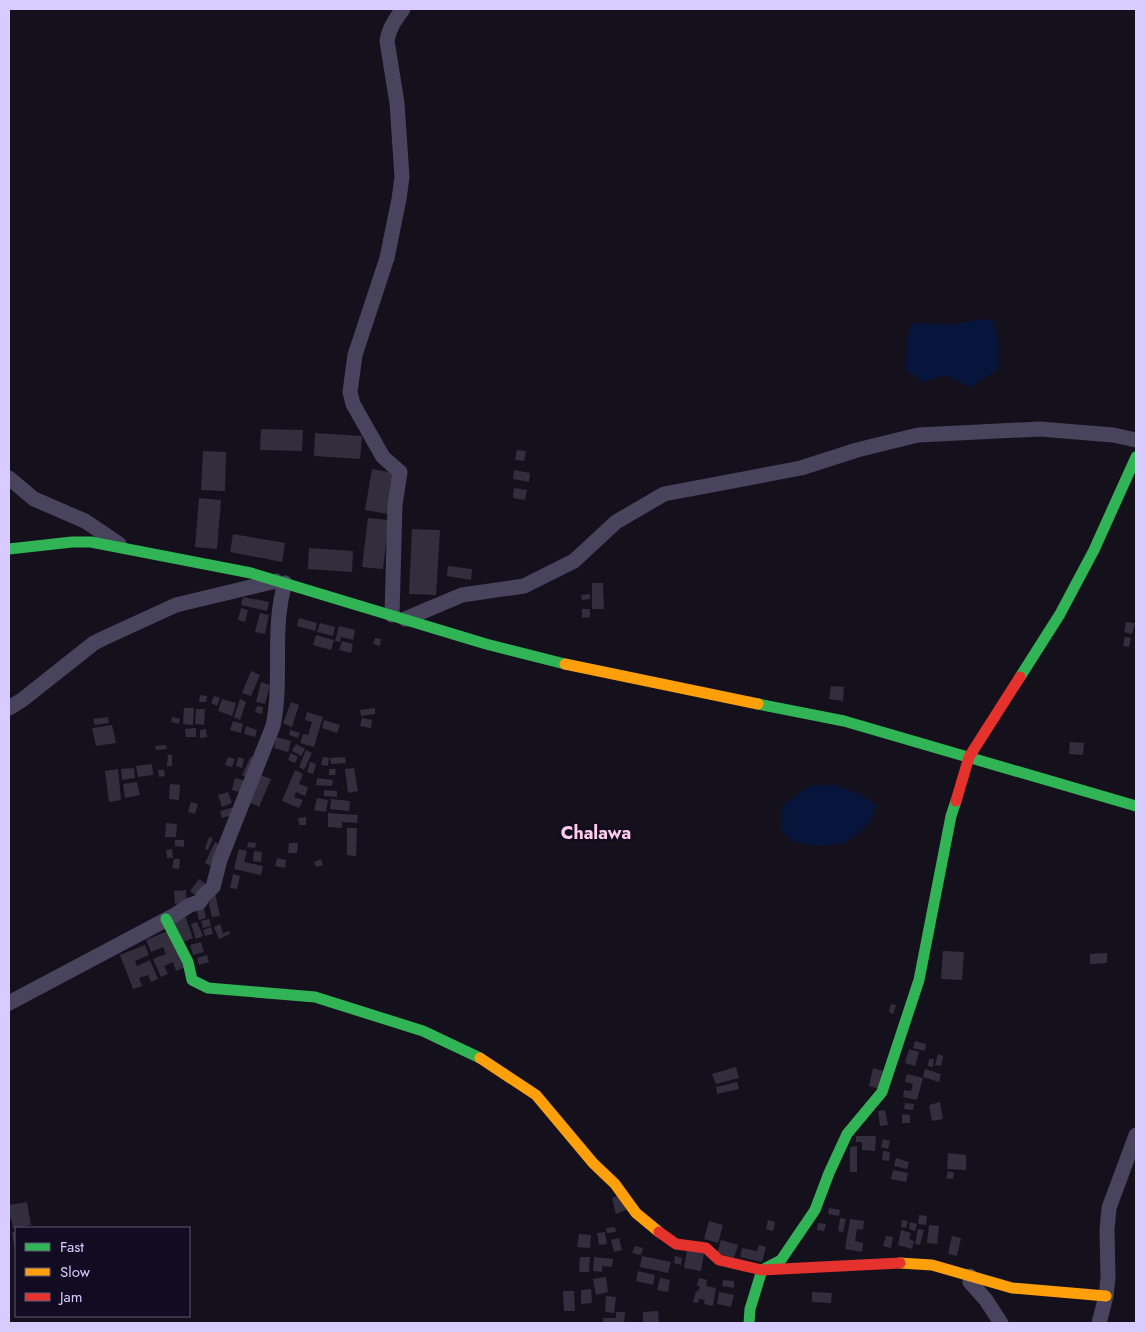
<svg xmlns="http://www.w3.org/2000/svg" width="1145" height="1332" viewBox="0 0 1145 1332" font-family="Jost,sans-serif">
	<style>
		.water { fill: #07153c }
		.building { fill: #322e3e }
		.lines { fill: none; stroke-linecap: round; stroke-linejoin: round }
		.street { stroke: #48445d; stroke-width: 15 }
		.fast { stroke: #30b455; stroke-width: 11 }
		.slow { stroke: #ff9f0a; stroke-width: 11 }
		.jam { stroke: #e5322d; stroke-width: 11 }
		.labels { text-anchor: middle; stroke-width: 4.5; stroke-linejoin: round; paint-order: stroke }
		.quarter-label { font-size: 18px; font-weight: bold; fill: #ffcde8; stroke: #110c21 }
	</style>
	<rect width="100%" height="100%" fill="#14111c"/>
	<g class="water">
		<path d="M993,319l6,24 -1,27 -28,17 -26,-12 -21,7 -17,-12 1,-32 5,-15 38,2 27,-5z"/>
		<path d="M833,785l27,9 16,11 -5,16 -25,22 -29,3 -24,-5 -12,-10 1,-24 27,-21z"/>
	</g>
	<g class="building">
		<path d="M261,429l42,1 -1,21 -42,-1z"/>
		<path d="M315,433l47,3 -2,23 -46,-3z"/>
		<path d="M517,450l9,1 -2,10 -9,-1z"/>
		<path d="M203,451l23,1 -1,39 -24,-1z"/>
		<path d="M372,469l23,4 -7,41 -23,-4z"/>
		<path d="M514,470l16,3 -1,9 -16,-3z"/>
		<path d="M514,488l13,2 -2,10 -12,-2z"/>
		<path d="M199,498l22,2 -4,49 -22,-2z"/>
		<path d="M368,518l21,2 -6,49 -21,-2z"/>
		<path d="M412,529l28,1 -4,65 -27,-1z"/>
		<path d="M233,534l52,9 -3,19 -52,-10z"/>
		<path d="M309,548l44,3 -1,21 -44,-3z"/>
		<path d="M448,566l24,3 -1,11 -24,-4z"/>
		<path d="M592,583h11l1,26h-12z"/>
		<path d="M590,594v5l-8,1 -1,-5z"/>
		<path d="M243,597l26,5 -2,9 -26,-6z"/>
		<path d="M241,608l7,2 -3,12 -7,-2z"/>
		<path d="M582,609h8v8l-8,1z"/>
		<path d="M260,613l9,2 -4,19 -10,-2z"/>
		<path d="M299,618l18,5 -2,8 -18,-5z"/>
		<path d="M1126,622l9,1 -3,11 -8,-2z"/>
		<path d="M320,623l15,4 -2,9 -16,-4z"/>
		<path d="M339,626l16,4 -2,10 -12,-3 -1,5 -5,-1z"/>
		<path d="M316,635l18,5 -3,10 -18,-5z"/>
		<path d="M1125,637l6,1 -2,9 -6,-1z"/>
		<path d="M375,638l6,1 -1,7 -7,-2z"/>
		<path d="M342,641l11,3 -2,9 -12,-3z"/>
		<path d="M251,671l9,4 -9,21 -9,-3z"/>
		<path d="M261,682l9,3 -5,19 -9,-2z"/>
		<path d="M831,686l13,1 -1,14 -14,-2z"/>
		<path d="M200,695l7,1 -1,6h-7z"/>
		<path d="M214,696l6,2 -3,8 -6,-3z"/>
		<path d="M222,699l14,4 -4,13 -14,-5z"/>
		<path d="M240,699l6,3 -6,18 -6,-3z"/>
		<path d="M291,702l8,3 -7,22 -9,-4z"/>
		<path d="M257,706l6,1 -1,7 -7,-2z"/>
		<path d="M184,708h10l-1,17 -10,-1z"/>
		<path d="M375,708v6l-14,2 -1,-6z"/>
		<path d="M196,709h9l-1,16 -9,-1z"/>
		<path d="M307,712l16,5 -9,30 -14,-4 3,-9 5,1 4,-13 -7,-2z"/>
		<path d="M108,717l1,6 -14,2 -2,-6z"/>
		<path d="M172,717l8,2 -1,5 -8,-2z"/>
		<path d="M362,718l10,2 -1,8 -11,-2z"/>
		<path d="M324,720l16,5 -3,8 -15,-5z"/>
		<path d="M233,721l10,3 -2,9 -11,-3z"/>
		<path d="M112,725l4,18 -20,3 -4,-18z"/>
		<path d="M246,726l11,4 -2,7 -11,-3z"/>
		<path d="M196,728v9h-10l-1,-8z"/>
		<path d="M206,729l1,8 -7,1v-8z"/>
		<path d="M290,730l10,3 -2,5 -9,-3z"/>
		<path d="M276,737l15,4 -3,11 -14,-4z"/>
		<path d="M1070,742l14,1 -1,12 -14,-1z"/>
		<path d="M296,744l9,5 -4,7 -9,-5z"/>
		<path d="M166,745l1,4 -11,1 -1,-4z"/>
		<path d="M306,750l6,3 -8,17 -5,-3z"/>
		<path d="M291,753l7,4 -3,6 -7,-3z"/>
		<path d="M168,755h4v11h-5z"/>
		<path d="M251,756l7,4 -9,18 -7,-3z"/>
		<path d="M228,757l7,2 -3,8 -7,-2z"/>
		<path d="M238,757l6,2 -2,9 -6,-2z"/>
		<path d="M323,757l6,1 -1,8 -7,-1z"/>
		<path d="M345,757l1,6 -15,1 -1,-6z"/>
		<path d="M310,762l6,2 -3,10 -6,-2z"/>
		<path d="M152,764l1,11 -15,2 -2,-11z"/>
		<path d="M134,768l1,10 -13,2 -1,-11z"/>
		<path d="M354,768l4,23 -10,2 -3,-24z"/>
		<path d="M118,769l3,31 -12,2 -4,-31z"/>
		<path d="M329,769h7l-1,6h-6z"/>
		<path d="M158,770h6l1,6 -6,1z"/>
		<path d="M295,770l8,4 -4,10 9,3 -3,9 -9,-4 -2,5 9,3 -4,8 -17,-7z"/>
		<path d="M258,774l13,5 -12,28 -12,-6z"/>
		<path d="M235,778l11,3 -3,12 -11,-3z"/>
		<path d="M317,778l16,2 -1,6 -16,-1z"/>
		<path d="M137,782l3,13 -15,3 -2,-14z"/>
		<path d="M170,784l10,1 -1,15 -10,-1z"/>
		<path d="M324,790l13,1v6l-13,-1z"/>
		<path d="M228,792l4,11 -10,4 -4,-12z"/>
		<path d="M317,798l11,2 -2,12 -12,-2z"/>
		<path d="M331,799l19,2 -1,10 -19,-2z"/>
		<path d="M191,802l7,2 -3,10 -7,-2z"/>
		<path d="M234,807l2,7 -14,4 -2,-7z"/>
		<path d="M328,813l30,2 -1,8 -15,-1v6l-14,-1z"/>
		<path d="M306,817v8h-7l-1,-7z"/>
		<path d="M166,823l11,1 -1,13h-11z"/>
		<path d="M347,828h10l-1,28 -9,-1z"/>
		<path d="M209,837l4,1 -5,12 -3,-1z"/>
		<path d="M175,840h9v7l-9,-1z"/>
		<path d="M215,842l8,4 -10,21 -8,-4z"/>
		<path d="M248,842l8,1 -1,5 -8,-1z"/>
		<path d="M289,843h9l-1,10h-9z"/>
		<path d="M172,849l1,9h-6l-1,-8z"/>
		<path d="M239,849l8,2 -3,11 19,4 -2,9 -27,-6z"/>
		<path d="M254,851l8,1 -1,10 -8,-1z"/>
		<path d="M277,858l9,2 -1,8 -10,-2z"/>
		<path d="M174,859h6l-1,10 -7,-1z"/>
		<path d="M321,859l2,6 -7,2 -2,-5z"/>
		<path d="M233,874l7,2 -3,13 -7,-1z"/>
		<path d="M199,879l9,7 -9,12 -9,-7z"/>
		<path d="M186,890v13l-11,1 -1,-13z"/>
		<path d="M215,893l5,23 -8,1 -5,-22z"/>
		<path d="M203,905l3,13 -7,2 -3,-13z"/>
		<path d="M185,916l8,22 -12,5 -7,-22z"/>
		<path d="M209,919l2,7 -8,2 -2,-7z"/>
		<path d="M197,922l6,14 -7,3 -5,-15z"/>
		<path d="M220,924l3,9 6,-2 1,3 -11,5 -5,-12z"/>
		<path d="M211,927l2,7 -8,2 -2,-6z"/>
		<path d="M170,930l15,37 -9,4 -3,-9 -9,4 4,8 -7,3 -8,-18 13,-5 -3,-7 -12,5 -5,-12z"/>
		<path d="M201,942l3,10 -11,3 -3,-10z"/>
		<path d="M145,945l4,10 -14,6 2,5 13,-6 8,19 -7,3 -3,-7 -9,3 3,8 -9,3 -13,-34z"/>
		<path d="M943,951l21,1 -2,28 -21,-1z"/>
		<path d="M1107,953v10l-17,1v-10z"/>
		<path d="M207,955l2,7 -10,3 -2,-7z"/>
		<path d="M891,1004l5,1 -3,9 -4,-2z"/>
		<path d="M915,1041l11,3 -1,7 -12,-3z"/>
		<path d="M909,1049l10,3 -4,14 -10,-3z"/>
		<path d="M938,1054l5,2 -2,10 -6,-1z"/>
		<path d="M929,1059h5l-1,8 -5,-1z"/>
		<path d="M736,1067l3,11 -23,6 -4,-10z"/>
		<path d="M873,1068l10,3 -4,18 -10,-3z"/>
		<path d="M925,1069l16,5 -2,8 -16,-5z"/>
		<path d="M907,1074l16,4 -6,22 -14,-3 1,-7 7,1 2,-7 -8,-2z"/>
		<path d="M737,1082l2,7 -22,5 -1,-7z"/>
		<path d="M940,1102l3,17 -11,2 -3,-16z"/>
		<path d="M905,1103l9,1 -1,6 -9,-1z"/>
		<path d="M885,1110l3,15 -8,1 -2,-15z"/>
		<path d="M902,1114l8,1v8h-8z"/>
		<path d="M856,1136h20l-1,15 -13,-1v-8h-6z"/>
		<path d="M883,1139l7,2 -2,8 -7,-2z"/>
		<path d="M857,1146v26h-7v-25z"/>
		<path d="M883,1151l7,1 -1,9 -7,-1z"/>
		<path d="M948,1153l18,2v15l-19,-1z"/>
		<path d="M896,1158l13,4 -2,7 -13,-3z"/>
		<path d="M893,1170l15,3 -2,9 -15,-3z"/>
		<path d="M948,1171l6,2 -1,6 -7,-1z"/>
		<path d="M621,1195l5,15 -10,4 -4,-16z"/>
		<path d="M27,1202l4,23 -18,3 -2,-10 -2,1v-14z"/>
		<path d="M829,1208l11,2 -1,6 -11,-2z"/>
		<path d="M919,1215l8,1 -1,9 -8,-1z"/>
		<path d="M840,1218l6,1 -3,13 -5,-1z"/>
		<path d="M850,1219l14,2 -1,9 -6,-1 -2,12 8,2 -1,9 -17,-3z"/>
		<path d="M768,1220l7,2 -2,9 -7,-2z"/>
		<path d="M902,1220l6,1 -2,7 -5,-1z"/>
		<path d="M709,1221l14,4 -5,18 -14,-4z"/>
		<path d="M910,1222l7,2 -2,7 -6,-2z"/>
		<path d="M818,1223l8,1 -2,7 -7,-1z"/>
		<path d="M929,1225l10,1 -2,18 -10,-1z"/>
		<path d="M615,1227l1,5 -9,1 -1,-5z"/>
		<path d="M918,1229l6,1 -4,15 -5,-1z"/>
		<path d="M901,1230l10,3 -2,6 5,2 -2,8 -14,-4z"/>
		<path d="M12,1232h4v14h-2z"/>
		<path d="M605,1232l2,12 -8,1 -2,-12z"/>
		<path d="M579,1234l12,1 -1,13 -13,-1z"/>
		<path d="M886,1236l7,1 -2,11 -8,-2z"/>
		<path d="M952,1236l9,2 -4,18 -9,-2z"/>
		<path d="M619,1238l3,12 -8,2 -3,-12z"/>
		<path d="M721,1240l17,5 -4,13 -17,-5z"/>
		<path d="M759,1245l7,2 -4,15 -22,-5 2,-9 15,3z"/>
		<path d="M635,1246l8,2 -2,7 -9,-2z"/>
		<path d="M687,1250l17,3 -3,18 -17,-3z"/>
		<path d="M642,1256l29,6 -3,11 -28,-6z"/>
		<path d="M675,1256l7,2 -1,7 -7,-2z"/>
		<path d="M580,1257h10l-1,15h-10z"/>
		<path d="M594,1257l19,2 -1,8 -10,-1v6l-9,-1z"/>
		<path d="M638,1271l17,4 -2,10 -17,-4z"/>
		<path d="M606,1277l2,15 -12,3 -3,-16z"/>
		<path d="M660,1278l10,2 -2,12 -11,-2z"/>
		<path d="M699,1278l8,2 -1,6 10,2 -3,18 -9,-2 1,-4 -6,-1 -1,4 -5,-1 3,-11 2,1 2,-6h-3z"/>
		<path d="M723,1280l11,1v7l-12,-2z"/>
		<path d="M591,1289l1,14 -11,1v-14z"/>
		<path d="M563,1291h11l1,20h-11z"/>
		<path d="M719,1292l15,3 -3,12 -14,-3z"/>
		<path d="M812,1292l20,1 -1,10 -19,-1z"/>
		<path d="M606,1296l10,1 -2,16 -9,-1z"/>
		<path d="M658,1311l1,12h-16v-11z"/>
		<path d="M616,1312h9l-1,11h-21v-5h13z"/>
	</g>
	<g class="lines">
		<g class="street">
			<path d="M9,478l25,21 51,22 34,23"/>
			<path d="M392,615l3,-110 5,-33 -17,-15 -30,-53 -3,-12 5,-37 32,-97 12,-59 3,-22 -5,-74 -10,-62c2,-13 8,-21 16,-32"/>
			<path d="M405,619l57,-24 62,-9 50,-25 42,-39 48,-28 137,-26 56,-18 61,-15 122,-6 73,6 23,5"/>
			<path d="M9,708l13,-8 72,-57 10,-5 72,-33 100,-24"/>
			<path d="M9,1003l164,-87 17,-11 10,-3 3,-6 10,-9 7,-27 7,-18 46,-116c10,-47 -2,-96 12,-143"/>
			<path d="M970,1276v6l16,18 15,23"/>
			<path d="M1099,1323l7,-27 2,-18 -1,-48 2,-22 27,-73"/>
		</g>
		<g class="fast">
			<path d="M9,549l63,-7h19l160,31 235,71 79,20"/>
			<path d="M1020,677l40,-63 34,-64 42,-93"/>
			<path d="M758,704l86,17 292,85"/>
			<path d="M166,919l22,43 4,18 16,8 107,9 108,34 57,27"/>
			<path d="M749,1323l1,-14 12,-39 19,-10 34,-50 14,-37 18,-39 35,-42 37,-112 32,-164 5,-15"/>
		</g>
		<g class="slow">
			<path d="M565,664l193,40"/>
			<path d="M480,1058l56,37 57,68 22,21 21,29 23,19"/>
			<path d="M900,1263l32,2 80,23 94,8"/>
		</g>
		<g class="jam">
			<path d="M956,801l13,-44 51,-80"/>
			<path d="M659,1232l17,12 30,4 13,12 43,10 138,-7"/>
		</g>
	</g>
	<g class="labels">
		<g class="quarter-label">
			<text x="596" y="839">Chalawa</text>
		</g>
	</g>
	<rect width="1145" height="1332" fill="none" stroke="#d7cbff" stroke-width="20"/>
	<rect x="15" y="1227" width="175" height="90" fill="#110c21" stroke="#60587a"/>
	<rect x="25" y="1243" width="25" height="8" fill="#30b455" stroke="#60587a"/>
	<text x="60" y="1252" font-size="15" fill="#d7cbff">Fast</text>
	<rect x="25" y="1268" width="25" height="8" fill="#ff9f0a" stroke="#60587a"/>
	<text x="60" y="1277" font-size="15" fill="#d7cbff">Slow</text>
	<rect x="25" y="1293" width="25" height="8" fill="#e5322d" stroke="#60587a"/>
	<text x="60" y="1302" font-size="15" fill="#d7cbff">Jam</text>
</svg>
